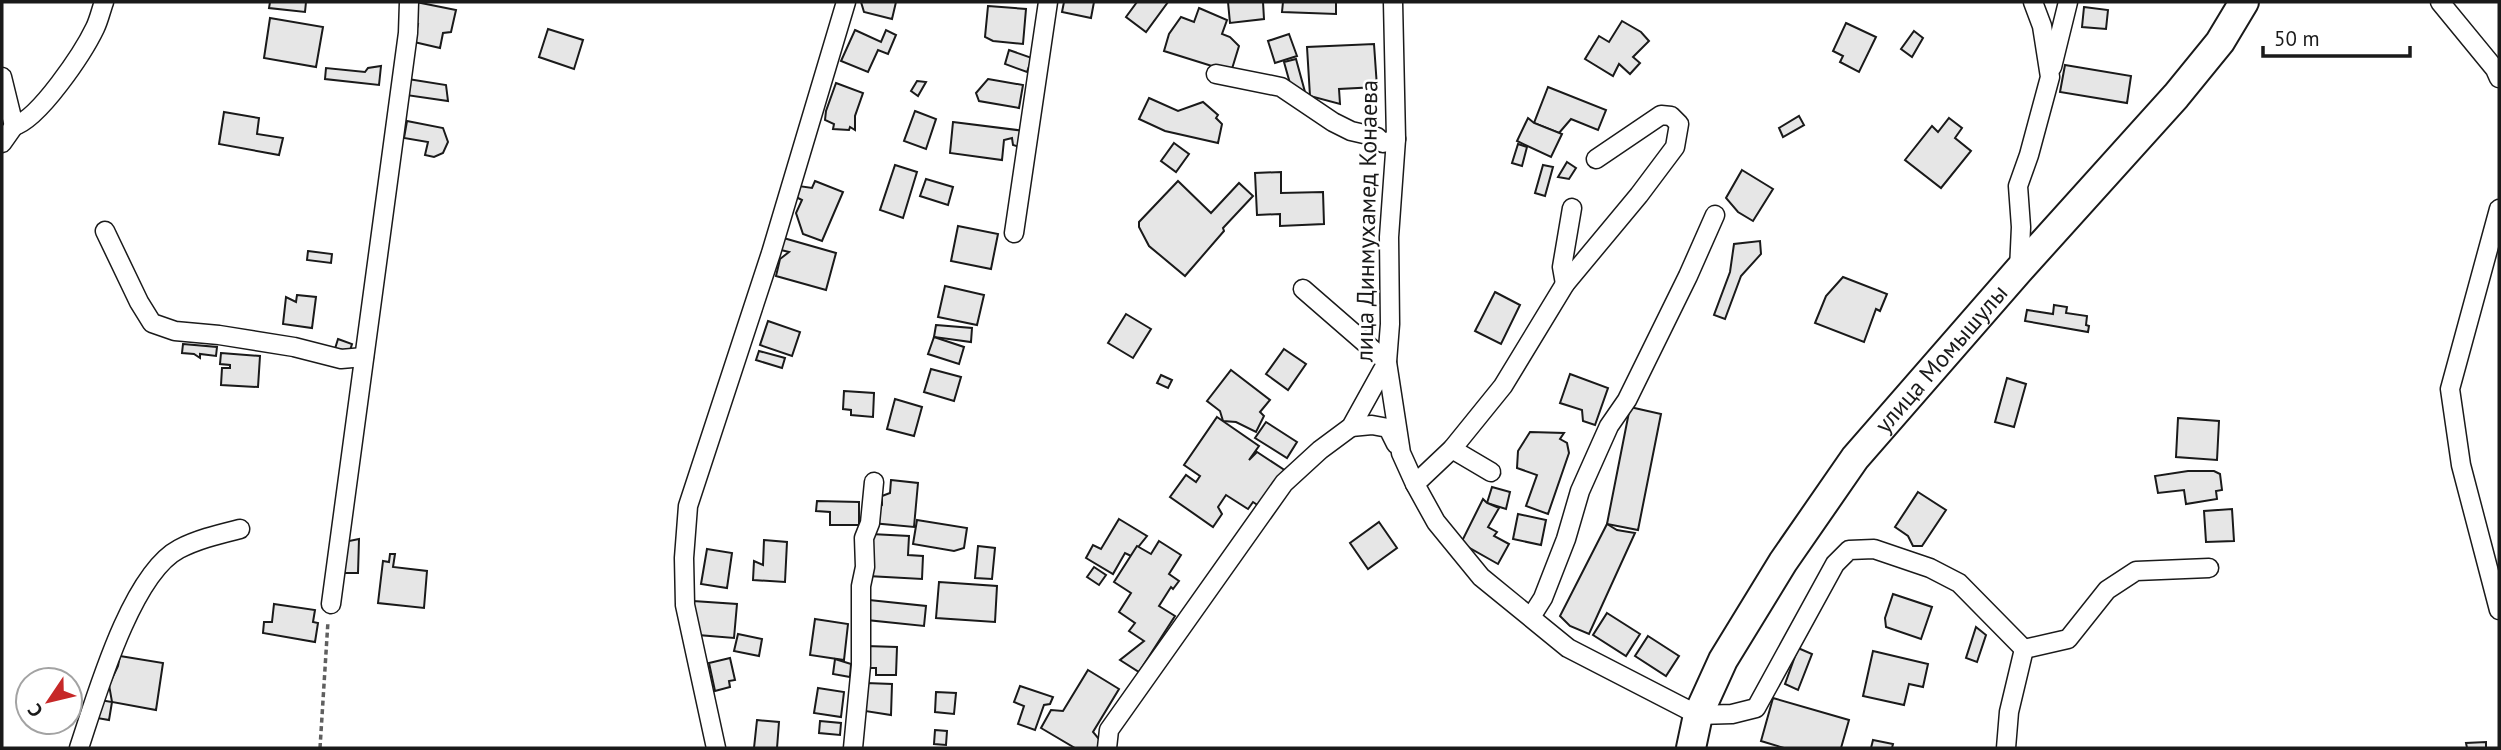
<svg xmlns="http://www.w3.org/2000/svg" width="2501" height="750" viewBox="0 0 2501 750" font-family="'PT Sans',sans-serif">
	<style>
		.building { fill: #e6e6e6; stroke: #1a1a1a; stroke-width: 2 }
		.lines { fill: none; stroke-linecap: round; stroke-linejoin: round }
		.minor-casing { stroke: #1a1a1a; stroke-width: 21 }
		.primary-casing { stroke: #1a1a1a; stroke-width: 32 }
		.path { stroke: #5f5f5f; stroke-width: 3.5; stroke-dasharray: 5 3.5; stroke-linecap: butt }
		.minor { stroke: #fff; stroke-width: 18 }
		.primary { stroke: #fff; stroke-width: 28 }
		.labels { text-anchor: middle; stroke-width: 5; stroke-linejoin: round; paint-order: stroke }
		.street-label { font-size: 24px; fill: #1a1a1a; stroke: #fff }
	</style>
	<rect width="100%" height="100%" fill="#fff"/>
	<g class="building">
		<path d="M270,2h36l-1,10 -36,-4z"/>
		<path d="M416,2l40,8 -5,22 -8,1 -3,15 -26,-6 4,-18 -7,-1z"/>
		<path d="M861,2h35l-4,17 -28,-7z"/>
		<path d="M1064,2h30l-3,16 -29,-6z"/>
		<path d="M1137,2h31l-22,30 -20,-15z"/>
		<path d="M1228,2h35l1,17 -34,4z"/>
		<path d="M1283,2h53v12l-54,-2z"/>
		<path d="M988,6l38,3 -3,35 -30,-3 -8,-4z"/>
		<path d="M2084,7l24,3 -2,19 -24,-2z"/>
		<path d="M1199,8l28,12 -5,14 8,3 9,9 -8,26 -67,-21 5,-17 12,-17 13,5z"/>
		<path d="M270,18l53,9 -7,40 -52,-9z"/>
		<path d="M1622,21l19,11 8,9 -16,16 7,6 -10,11 -11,-10 -6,12 -28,-17 14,-23 10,6z"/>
		<path d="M1846,23l30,14 -17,35 -19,-10 3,-6 -10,-5z"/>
		<path d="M548,29l35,11 -9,29 -35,-12z"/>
		<path d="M855,30l26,12 5,-12 10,5 -8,19 -10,-4 -10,22 -27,-11z"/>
		<path d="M1914,31l9,7 -11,19 -11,-8z"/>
		<path d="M1289,34l8,22 -22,7 -7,-22z"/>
		<path d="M1374,44l3,43 -38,2 1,15 -30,-8 -3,-49z"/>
		<path d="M1009,50l23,8 -5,14 -22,-8z"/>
		<path d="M1296,59l9,33 -14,-5 -7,-25z"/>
		<path d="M2065,65l66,11 -4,27 -67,-11z"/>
		<path d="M381,66l-2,19 -54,-6 1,-11 39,4 3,-4z"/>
		<path d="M408,79l38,6 2,16 -42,-6z"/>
		<path d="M988,79l35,6 -4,23 -40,-7 -3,-8z"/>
		<path d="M917,81l9,1 -8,14 -7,-5z"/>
		<path d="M836,83l27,10 -8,23v14l-5,-3 -1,3 -16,-1 1,-5 -9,-4 1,-9z"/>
		<path d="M1548,87l58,23 -8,20 -27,-11 -12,14 -25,-10z"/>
		<path d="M1149,98l29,13 25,-9 15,13 -2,3 6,6 -4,19 -53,-12 -26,-12z"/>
		<path d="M915,111l21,8 -10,30 -22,-8z"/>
		<path d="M224,112l35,6 -2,16 26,4 -4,17 -60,-11z"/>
		<path d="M1799,116l5,9 -21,12 -4,-9z"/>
		<path d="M1528,118l6,5 28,11 -11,23 -34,-16z"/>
		<path d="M1949,118l13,10 -7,10 16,13 -30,37 -36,-28 27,-34 6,6z"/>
		<path d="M407,121l36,7 5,14 -5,11 -9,4 -9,-2 3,-13 -24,-4z"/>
		<path d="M953,122l72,9 -2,17 -10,-3 -1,-7 -8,2 -2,20 -52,-7z"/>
		<path d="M1174,143l15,11 -13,18 -15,-11z"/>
		<path d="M1518,144l9,3 -5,19 -10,-3z"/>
		<path d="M1567,162l9,6 -7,11 -11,-2z"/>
		<path d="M895,165l22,7 -14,46 -23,-8z"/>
		<path d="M1543,165l10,2 -8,29 -10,-3z"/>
		<path d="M1742,170l31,19 -20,32 -15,-9 -12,-14z"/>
		<path d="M1281,172v21l42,-1 1,32 -44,2v-12l-23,1 -2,-42z"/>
		<path d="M926,179l27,8 -5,18 -28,-9z"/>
		<path d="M815,181l28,11 -21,49 -19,-7 -7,-21 6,-13 -8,-4 5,-10 13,2z"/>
		<path d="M1178,181l33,32 28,-30 14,13 -30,32 1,3 -39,45 -36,-30 -10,-19v-5z"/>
		<path d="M958,226l40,8 -7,35 -40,-8z"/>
		<path d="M780,237l56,16 -10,37 -50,-14 4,-17 9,-7 -12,-3z"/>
		<path d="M1760,241l1,13 -20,22 -16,43 -11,-4 16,-43 4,-28z"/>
		<path d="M308,251l24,3 -1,9 -24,-3z"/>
		<path d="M1843,277l44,17 -7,17 -4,-2 -12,33 -49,-19 11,-27z"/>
		<path d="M945,286l39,9 -7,30 -39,-8z"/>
		<path d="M1495,292l25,13 -19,39 -26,-13z"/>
		<path d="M297,295l19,2 -4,31 -29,-4 3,-27 10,5z"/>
		<path d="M2054,305l13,2 -1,6 21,3 -1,9 3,1 -1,6 -63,-11 2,-11 26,4z"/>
		<path d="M1126,314l25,15 -18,29 -25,-15z"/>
		<path d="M768,321l32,11 -8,24 -32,-11z"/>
		<path d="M936,325l36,3 -1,14 -37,-5z"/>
		<path d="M934,337l30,10 -5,17 -31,-10z"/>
		<path d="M338,339l14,5 -4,13 -14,-5z"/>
		<path d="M183,344l34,3 -1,9 -16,-2v4l-6,-4 -12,-1z"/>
		<path d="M1284,349l22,15 -18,26 -22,-16z"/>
		<path d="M759,351l26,7 -3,10 -26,-8z"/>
		<path d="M221,353l39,3 -2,31 -37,-2 1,-17h8v-3l-10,-1z"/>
		<path d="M931,369l30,8 -7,24 -30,-9z"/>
		<path d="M1231,370l39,30 -10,12 4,4 -8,16 -20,-10 -13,-1 -3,-10 -13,-10z"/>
		<path d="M1570,374l38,14 -13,37 -12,-4 -1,-11 -22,-7z"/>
		<path d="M1161,375l11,5 -4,8 -11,-5z"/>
		<path d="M2007,378l19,6 -12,43 -19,-5z"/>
		<path d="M844,391l30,2 -1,24 -22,-2v-5l-8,-1z"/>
		<path d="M895,399l27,8 -8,29 -27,-7z"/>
		<path d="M1630,407l31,7 -23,116 -31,-6z"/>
		<path d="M1217,417l42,29 -10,14 8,-8 29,19 -24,37 -9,-6 -5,7 -22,-14 -8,12 4,7 -9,13 -43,-30 16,-22 10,7 4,-6 -16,-11z"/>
		<path d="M2178,418l41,3 -2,39 -41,-3z"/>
		<path d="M1266,422l31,20 -10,16 -32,-20z"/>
		<path d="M1530,432l34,1 -4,6 7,4 2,10 -21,61 -22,-8 11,-31 -20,-7 1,-17z"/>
		<path d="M2188,471h26l6,3 2,16 -6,1 1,8 -31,5 -2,-14 -26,3 -3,-17z"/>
		<path d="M891,480l27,3 -4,44 -42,-4 1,-10 9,-8v-9l8,-3z"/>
		<path d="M1492,487l18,5 -4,17 -19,-6z"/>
		<path d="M1918,492l28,18 -24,36h-9l-5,-10 -13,-9z"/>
		<path d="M1483,499l4,4 12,5 -11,19 9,5 -3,4 15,8 -11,20 -37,-21z"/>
		<path d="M817,501l42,1v23h-29v-13l-14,-1z"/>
		<path d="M2232,509l2,32 -28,1 -2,-31z"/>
		<path d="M1518,514l28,6 -5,25 -28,-6z"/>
		<path d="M1119,519l28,17 -16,20 -6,-3 -12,21 -27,-16 7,-13 8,4z"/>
		<path d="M917,520l50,8 -3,20 -10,3 -41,-7z"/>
		<path d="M1379,522l18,26 -29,21 -18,-26z"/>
		<path d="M1607,524l10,6 18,3 -46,101 -19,-8 -10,-10z"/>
		<path d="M871,534l38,2 -1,19 15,1 -1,23 -54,-3z"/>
		<path d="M359,539l-1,34h-15l1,-31z"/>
		<path d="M764,540l23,2 -2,40 -32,-2 1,-19 9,4z"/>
		<path d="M1159,541l22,14 -12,19 10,7 -6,8 -2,-2 -12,19 16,10 -36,56 -19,-12 24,-19 -15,-10 6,-8 -16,-11 12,-19 -17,-11 23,-36 14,8z"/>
		<path d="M978,546l17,2 -3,31 -17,-1z"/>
		<path d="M707,549l25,4 -5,35 -26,-4z"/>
		<path d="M390,554h5l-2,13 34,4 -3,37 -46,-5 5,-42 6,1z"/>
		<path d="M1094,567l12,8 -7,10 -12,-8z"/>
		<path d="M939,582l58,4 -2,36 -59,-4z"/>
		<path d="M1893,594l39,13 -11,32 -35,-12 -1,-9z"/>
		<path d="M869,600l57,6 -2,20 -57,-6z"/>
		<path d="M693,601l44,3 -3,34 -36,-3z"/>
		<path d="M274,604l41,6 -2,12 5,1 -3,19 -52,-9 1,-11h8z"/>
		<path d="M1607,613l33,21 -14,22 -33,-21z"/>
		<path d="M815,619l33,5 -4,36 -34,-5z"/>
		<path d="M1976,627l10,8 -9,27 -11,-4z"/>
		<path d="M738,634l24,5 -3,17 -25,-5z"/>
		<path d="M1648,636l31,20 -13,20 -31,-20z"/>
		<path d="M866,646l31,1 -1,28h-20v-7h-11z"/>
		<path d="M1798,648l14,6 -14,36 -13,-6z"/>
		<path d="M1873,651l55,13 -5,23 -14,-3 -5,21 -41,-9z"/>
		<path d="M120,656l43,7 -7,47 -44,-8 -3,-17 9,-19z"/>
		<path d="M730,658l5,22 -6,1 1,6 -15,4 -6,-28z"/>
		<path d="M835,659l16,5 -1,13 -17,-3z"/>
		<path d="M1088,670l31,19 -26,43 11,13 -2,3h-27l-34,-20 10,-18 12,1z"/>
		<path d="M866,683l26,1 -1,31 -26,-4z"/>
		<path d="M1020,686l33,11 -3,7 -6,1 -9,25 -17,-6 6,-18 -10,-4z"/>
		<path d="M818,688l26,4 -3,25 -27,-4z"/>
		<path d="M936,692l20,1 -2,21 -19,-2z"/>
		<path d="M1773,698l76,22 -8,28h-57l-23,-7z"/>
		<path d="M100,700l12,2 -3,18 -12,-2z"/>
		<path d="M757,720l22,2 -2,26h-23z"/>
		<path d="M820,721l21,2 -1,12 -21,-2z"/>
		<path d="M935,730l12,1 -1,14 -12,-1z"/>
		<path d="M1873,740l20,4 -1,4h-21z"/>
		<path d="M2486,742v6h-19l-1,-5z"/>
	</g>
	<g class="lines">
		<defs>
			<g id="minor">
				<path d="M1393,2l3,137 -7,98 1,87 -3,38 14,91 14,31 21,38 45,55 87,71 130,67 34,-1 24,-6 79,-144 14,-14 25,-1 56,19 29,15 65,66 -15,63 -3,36"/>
				<path d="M2440,2l55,67 4,9"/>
				<path d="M2052,67l16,-65"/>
				<path d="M1216,74l65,13 52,35 18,9 26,6 6,6 13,-4"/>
				<path d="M2,77l12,49c25,-7 69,-73 81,-98 4,-8 6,-18 9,-26"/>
				<path d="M2,143l12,-17"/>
				<path d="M2499,209l-49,180 11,76 38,145"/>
				<path d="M105,231l34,71 13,21 23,8 44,4 75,12 47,12 23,-2"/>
				<path d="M1014,233l34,-231"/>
				<path d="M2019,270l2,-43 -3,-41 11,-31 21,-78 -8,-51 -9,-24"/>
				<path d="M1565,284l-3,-17 10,-59"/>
				<path d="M1351,427l21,-2 16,3 8,16"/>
				<path d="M1452,449l39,23"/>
				<path d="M1415,484l37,-35 51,-63 62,-102 74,-89 36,-48 4,-23 -8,-8 -10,-1 -65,44"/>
				<path d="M331,604l77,-571 1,-31"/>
				<path d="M1531,617l12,-19 23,-59 14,-48 29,-65 18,-26 61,-124 27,-61"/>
				<path d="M2024,649l44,-10 39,-49 29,-19 73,-3"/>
				<path d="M79,748c17,-51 52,-174 100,-199 19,-10 41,-15 61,-20"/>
				<path d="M716,748l-31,-143 -1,-47 4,-52 83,-253 75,-251"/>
				<path d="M853,748l8,-83v-79l4,-19 -1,-29 6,-15 4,-41"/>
				<path d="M1107,748l2,-18 175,-247 36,-33 31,-23 36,-65 -84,-73"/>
			</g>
			<g id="primary">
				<path id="s1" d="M1691,748l7,-33 25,-55 60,-98 72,-104 164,-188 157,-174 44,-54 24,-40"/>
			</g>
		</defs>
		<use href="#minor" class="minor-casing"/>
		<use href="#primary" class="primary-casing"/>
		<path class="path" d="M320,748l8,-127"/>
		<use href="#minor" class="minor"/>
		<use href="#primary" class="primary"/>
	</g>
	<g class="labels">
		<g class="street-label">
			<text transform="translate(1367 221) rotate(-89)" y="8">лица Динмухамед Конаева</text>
			<text dy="8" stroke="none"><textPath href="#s1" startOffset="467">улица Момышулы</textPath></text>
		</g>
	</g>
	<rect width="2501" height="750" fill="none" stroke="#1a1a1a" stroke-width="7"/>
	<g transform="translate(49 701) rotate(235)"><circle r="33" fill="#ffffff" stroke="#a3a3a3" stroke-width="2"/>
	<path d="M0-5L12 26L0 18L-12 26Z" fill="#c62828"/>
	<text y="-10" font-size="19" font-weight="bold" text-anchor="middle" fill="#1a1a1a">С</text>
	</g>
	<path d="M2263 46v10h147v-10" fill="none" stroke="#1a1a1a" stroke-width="3.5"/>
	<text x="2274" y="46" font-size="21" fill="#1a1a1a" stroke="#ffffff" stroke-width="5" paint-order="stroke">50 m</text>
</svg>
